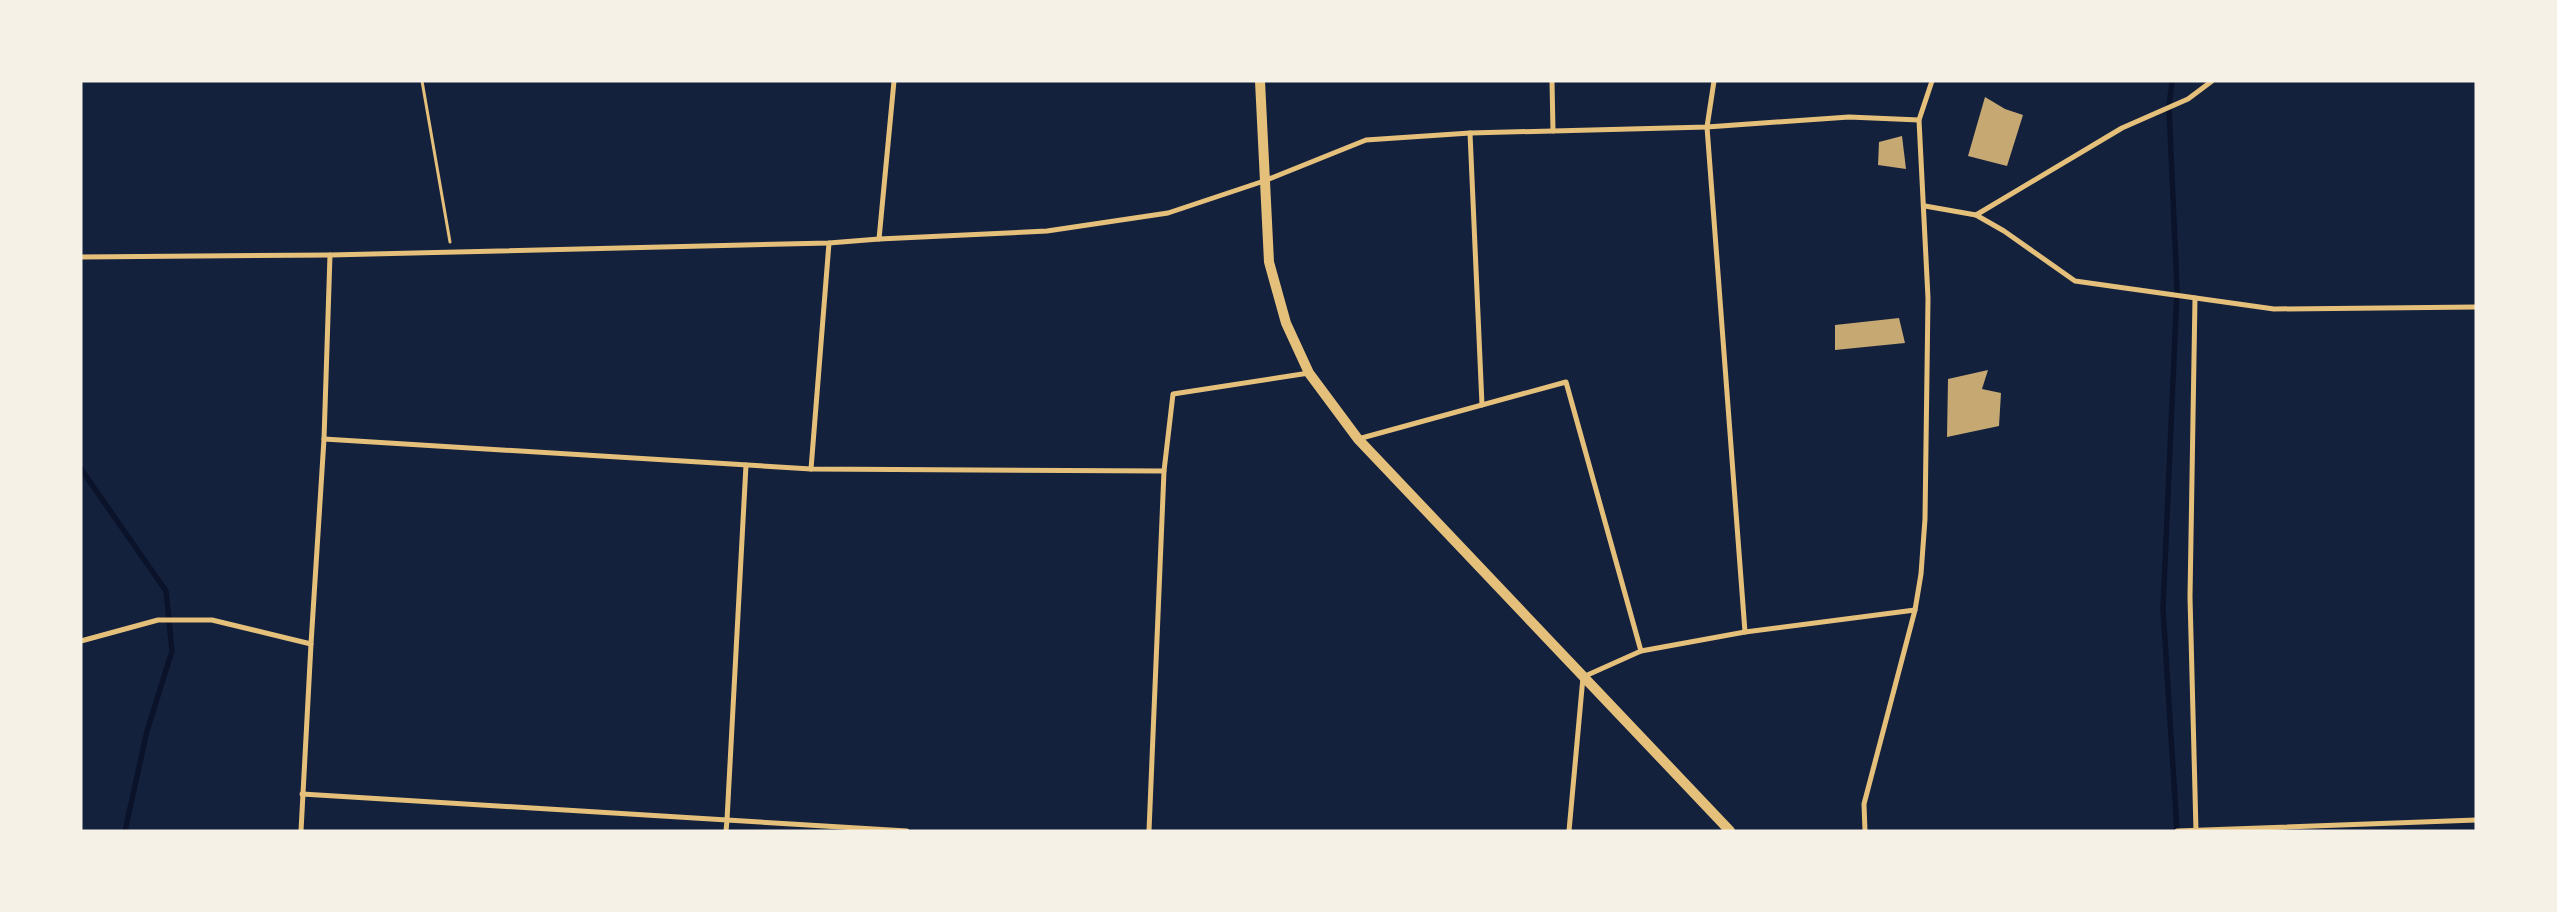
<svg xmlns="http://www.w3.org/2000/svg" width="2557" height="912" viewBox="0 0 2557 912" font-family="Karla,sans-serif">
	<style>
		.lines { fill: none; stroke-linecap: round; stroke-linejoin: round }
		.stream { stroke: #0b132b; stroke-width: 5.5 }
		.building { fill: #c6a872 }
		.path { stroke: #e5c07b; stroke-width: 3 }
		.minor { stroke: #e5c07b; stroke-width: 5 }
		.secondary { stroke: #e5c07b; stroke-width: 10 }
	</style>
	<rect width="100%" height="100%" fill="#14213d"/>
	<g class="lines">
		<g class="stream">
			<path d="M2172,81l-3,26 8,182 -14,320 14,222"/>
			<path d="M81,469l85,122 6,60 -25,80 -22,100"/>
		</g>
	</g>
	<g class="building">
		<path d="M1985,97l20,12 18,6 -16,51 -39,-10z"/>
		<path d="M1902,136l4,33 -28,-4 1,-23z"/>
		<path d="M1899,318l6,25 -70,7v-25z"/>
		<path d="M1988,370l-6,19 19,4 -2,33 -52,11 1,-58z"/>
	</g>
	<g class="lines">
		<path class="path" d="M422,81l28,161"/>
		<g class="minor">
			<path d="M894,81l-15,158 168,-8 121,-18 96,-32 102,-41 104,-7 237,-6 142,-10 70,3"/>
			<path d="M1552,81l1,50"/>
			<path d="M1714,81l-7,46 38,505"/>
			<path d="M1470,133l12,272"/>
			<path d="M1925,206l51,9 146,-87 66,-29 24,-18"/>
			<path d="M1976,215l28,16 71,50 199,28 202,-2"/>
			<path d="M81,257l249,-2 499,-12 50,-4"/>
			<path d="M2195,298l-5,299 6,234"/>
			<path d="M324,439l487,30 353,2"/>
			<path d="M1358,439l208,-57 75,269"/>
			<path d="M811,469l18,-226"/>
			<path d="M81,641l77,-21h54l99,24 13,-205 6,-184"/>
			<path d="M302,794l425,26 19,-355"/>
			<path d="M301,831l10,-187"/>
			<path d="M726,831l1,-11 180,11"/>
			<path d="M1149,831l15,-360 9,-77 136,-21"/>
			<path d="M1569,831l14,-154 58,-26 104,-19 170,-22"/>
			<path d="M1865,831l-1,-27 51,-194 6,-36 4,-55 3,-221 -9,-178 13,-39"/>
			<path d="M2177,831l299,-11"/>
		</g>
		<path class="secondary" d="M1260,81l9,181 17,61 23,50 49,66 372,392"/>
	</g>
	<rect width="2557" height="912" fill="none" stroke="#f6f1e7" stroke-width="165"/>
</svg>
